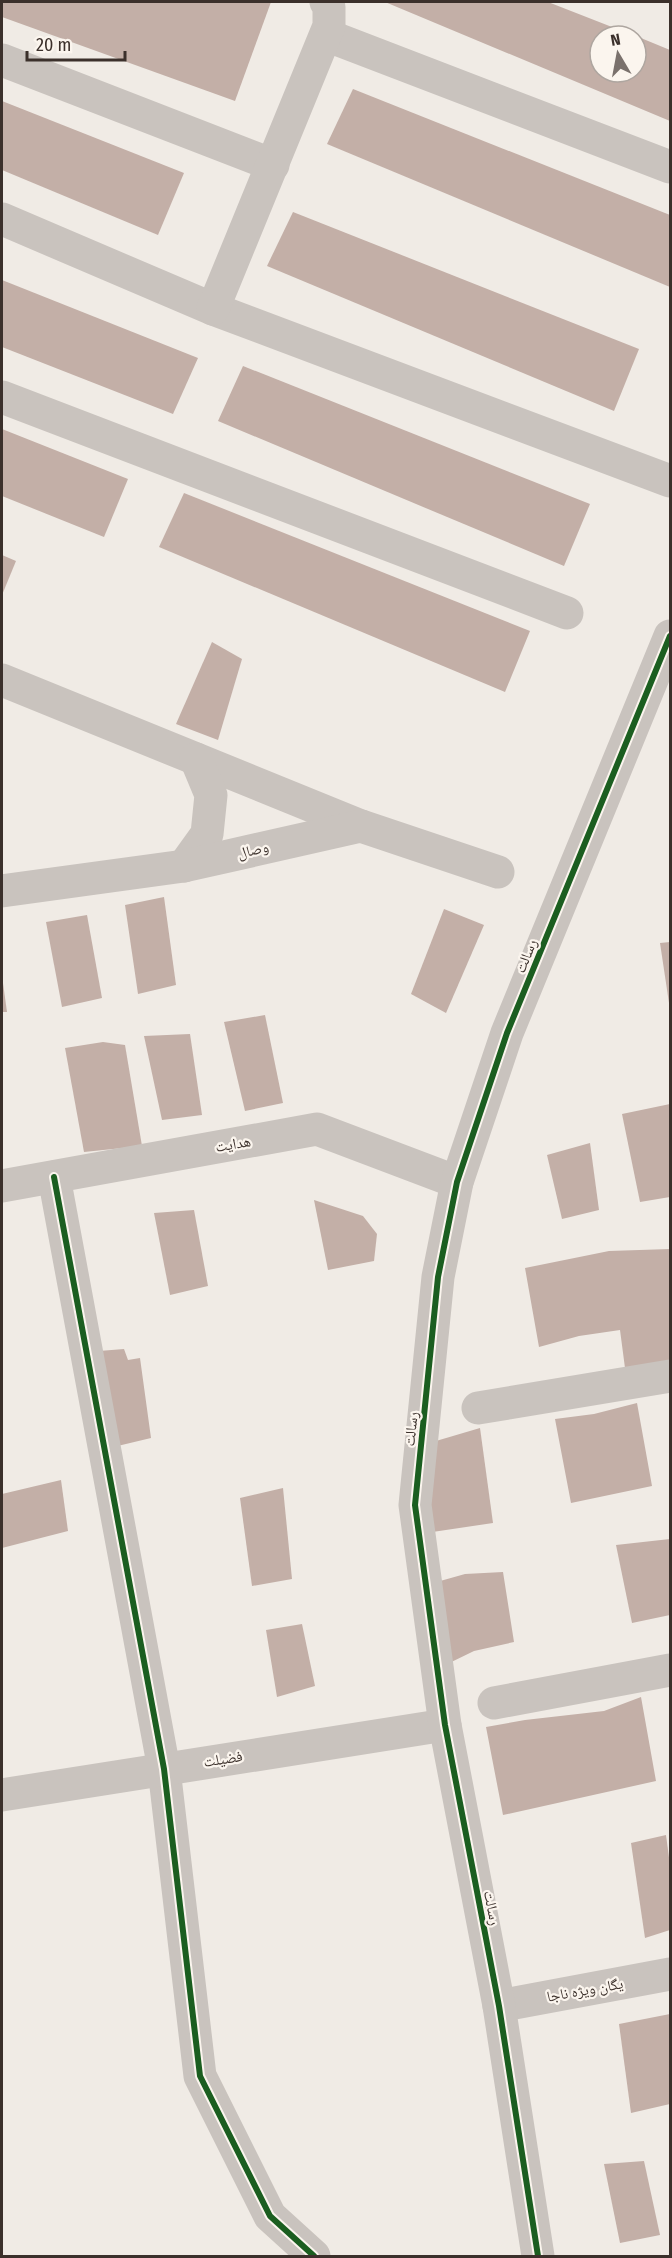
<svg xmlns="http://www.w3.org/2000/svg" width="672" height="2258" viewBox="0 0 672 2258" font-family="'Fira Sans Condensed','Noto Naskh Arabic',sans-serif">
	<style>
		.building { fill: #c3afa7 }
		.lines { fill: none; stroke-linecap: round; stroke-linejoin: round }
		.minor { stroke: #c9c3be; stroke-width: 33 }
		.tertiary { stroke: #c9c3be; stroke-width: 33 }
		.cycleway-casing { stroke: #fbf5ee; stroke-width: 10 }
		.cycleway { stroke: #1b5e20; stroke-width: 6 }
		.labels { text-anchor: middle; stroke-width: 4.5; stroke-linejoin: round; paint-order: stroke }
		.street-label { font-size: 15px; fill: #3b302b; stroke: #fbf5ee }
	</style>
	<rect width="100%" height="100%" fill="#f0ebe5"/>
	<g class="building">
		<path d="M2,2h269l-36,99 -233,-84z"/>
		<path d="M385,2h163l87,34h-35v36h36v-36l34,14v71z"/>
		<path d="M353,89l317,126v72l-343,-143z"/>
		<path d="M2,101l182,72 -26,62 -156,-65z"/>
		<path d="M293,212l346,137 -25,62 -347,-145z"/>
		<path d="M2,280l196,78 -25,56 -171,-67z"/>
		<path d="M243,366l347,138 -26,62 -346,-145z"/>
		<path d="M2,429l126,50 -24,58 -102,-41z"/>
		<path d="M184,493l346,138 -25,61 -346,-145z"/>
		<path d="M2,555l14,6 -14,34z"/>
		<path d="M212,642l30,17 -24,81 -42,-16z"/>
		<path d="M164,897l12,88 -38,9 -13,-89z"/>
		<path d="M444,909l40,16 -38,88 -35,-19z"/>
		<path d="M87,915l15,83 -40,9 -16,-85z"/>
		<path d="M670,942v61h-1l-9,-60z"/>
		<path d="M3,983l4,29h-5v-28z"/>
		<path d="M265,1015l18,88 -38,8 -21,-89z"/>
		<path d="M190,1034l12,81 -40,5 -18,-84z"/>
		<path d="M103,1042l22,3 17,101 -58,6 -19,-104z"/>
		<path d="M670,1104v93l-30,5 -18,-88z"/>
		<path d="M590,1143l9,67 -37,9 -15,-64z"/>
		<path d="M314,1200l49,16 14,18 -3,27 -46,9z"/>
		<path d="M194,1210l14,76 -38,9 -16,-82z"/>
		<path d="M670,1249v113l-45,6 -5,-38 -41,6 -40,11 -14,-79 84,-17z"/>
		<path d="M124,1349l4,11 12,-2 11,80 -46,11 -6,-98z"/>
		<path d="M637,1403l15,83 -81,17 -16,-84 39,-5z"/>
		<path d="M480,1428l13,95 -74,11 17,-93z"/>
		<path d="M61,1480l7,51 -66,17v-54z"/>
		<path d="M283,1488l9,91 -40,7 -12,-88z"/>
		<path d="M670,1539v76l-38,8 -16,-78z"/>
		<path d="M503,1572l11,70 -40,9 -37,18 -11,-84 39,-11z"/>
		<path d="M302,1624l13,62 -38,11 -11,-67z"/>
		<path d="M641,1697l15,84 -153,34 -17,-88 39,-7 79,-9z"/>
		<path d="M666,1835l4,30v65l-25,8 -14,-95z"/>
		<path d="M670,2014v90l-39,9 -12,-89z"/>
		<path d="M644,2161l16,74 -40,8 -16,-79z"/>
	</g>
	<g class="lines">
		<g class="minor">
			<path d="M326,35l344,132"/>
			<path d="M2,60l271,105"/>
			<path d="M2,219l211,90 457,172"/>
			<path d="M213,309l116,-283v-19l-3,-5"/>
			<path d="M2,397l565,216"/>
			<path d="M2,680l359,146"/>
			<path d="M184,866l23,-32 4,-39 -15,-36"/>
			<path d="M2,891l182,-25 177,-40 137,46"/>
			<path d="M54,1177l110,592 36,307 70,140 44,40"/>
			<path d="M2,1186l315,-57 140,53"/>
			<path d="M478,1408l192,-32"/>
			<path d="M494,1703l176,-33"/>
			<path d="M2,1795l443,-70"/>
			<path d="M499,2006l171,-32"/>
		</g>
		<path class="tertiary" d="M538,2256l-39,-250 -54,-281 -30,-220 23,-228 19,-95 50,-149 163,-397"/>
		<defs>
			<g id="cycleway">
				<path d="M54,1177l110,592 36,307 70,140 44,40"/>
				<path d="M538,2256l-39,-250 -54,-281 -30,-220 23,-228 19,-95 50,-149 163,-397"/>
			</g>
		</defs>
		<use href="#cycleway" class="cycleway-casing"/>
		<use href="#cycleway" class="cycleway"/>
	</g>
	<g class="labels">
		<g class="street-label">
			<text transform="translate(253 850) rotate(-13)" y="5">وصال</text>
			<text transform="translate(526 956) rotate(-68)" y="5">رسالت</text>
			<text transform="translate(233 1144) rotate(-10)" y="5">هدایت</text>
			<text transform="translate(411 1429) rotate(-84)" y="5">رسالت</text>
			<text transform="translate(223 1759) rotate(-9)" y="5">فضیلت</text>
			<text transform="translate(492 1908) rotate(79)" y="5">رسالت</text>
			<text transform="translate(585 1990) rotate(-10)" y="5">یگان ویژه ناجا</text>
		</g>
	</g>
	<rect width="672" height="2258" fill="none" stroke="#3b302b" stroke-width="6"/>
	<g transform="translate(618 54) rotate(350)"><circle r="28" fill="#fbf5ee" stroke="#aea6a0" stroke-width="1.5"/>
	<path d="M0-4.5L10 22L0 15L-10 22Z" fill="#7a716c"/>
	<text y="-9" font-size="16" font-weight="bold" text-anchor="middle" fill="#3b302b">N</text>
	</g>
	<path d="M27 51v9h98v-9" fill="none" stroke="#3b302b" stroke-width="3"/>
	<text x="36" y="51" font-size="18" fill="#3b302b" stroke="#fbf5ee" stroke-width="4.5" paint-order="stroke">20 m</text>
</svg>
